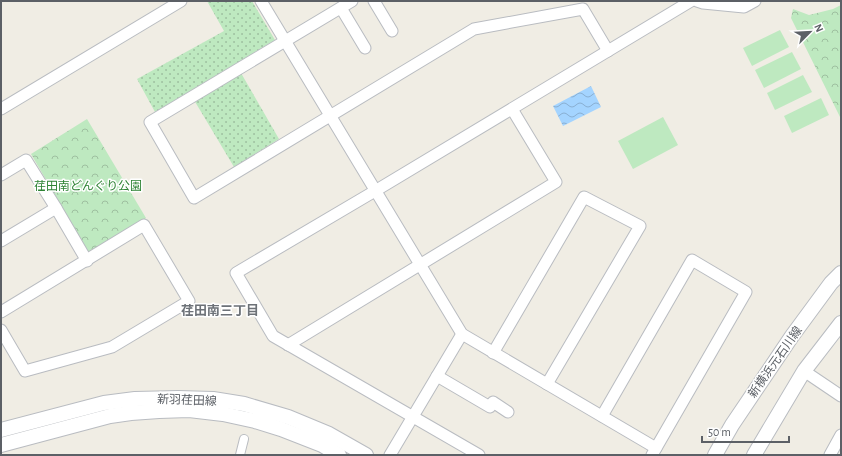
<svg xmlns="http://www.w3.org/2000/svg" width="842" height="456" viewBox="0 0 842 456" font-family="'Alegreya Sans','Noto Sans JP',sans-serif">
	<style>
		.grass { fill: url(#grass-dots) }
		.forest { fill: url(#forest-crowns) }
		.pitch { fill: #bee9c0 }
		.water { fill: url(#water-waves) }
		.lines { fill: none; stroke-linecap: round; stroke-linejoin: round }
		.pedestrian-casing { stroke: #b9bcc1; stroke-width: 10 }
		.minor-casing { stroke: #b9bcc1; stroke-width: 13 }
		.tertiary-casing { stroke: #b9bcc1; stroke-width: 16 }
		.pedestrian { stroke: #fff; stroke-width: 8 }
		.minor { stroke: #fff; stroke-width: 11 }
		.tertiary { stroke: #fff; stroke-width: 14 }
		.labels { text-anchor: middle; stroke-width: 3; stroke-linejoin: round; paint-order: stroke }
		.park-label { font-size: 12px; fill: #2e8334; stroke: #fff }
		.street-label { font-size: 12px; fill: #5c6066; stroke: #fff }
		.neighbourhood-label { font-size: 13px; font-weight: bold; fill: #6d7278; stroke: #fff }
	</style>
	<defs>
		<pattern id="grass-dots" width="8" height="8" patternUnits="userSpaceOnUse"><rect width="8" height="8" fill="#bee9c0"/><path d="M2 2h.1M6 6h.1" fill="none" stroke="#9ec0a0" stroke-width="1.8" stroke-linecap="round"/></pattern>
		<pattern id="forest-crowns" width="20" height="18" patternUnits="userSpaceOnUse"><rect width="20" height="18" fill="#bee9c0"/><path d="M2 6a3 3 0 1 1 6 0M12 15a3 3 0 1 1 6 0" fill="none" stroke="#9ec0a0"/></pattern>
		<pattern id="water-waves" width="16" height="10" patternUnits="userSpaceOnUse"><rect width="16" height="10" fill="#a4d4ff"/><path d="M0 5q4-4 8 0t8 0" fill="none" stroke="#89afd2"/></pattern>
	</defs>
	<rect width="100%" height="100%" fill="#f0ede4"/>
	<g class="grass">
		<path d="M207,1h45l23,39 -120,72 -18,-33 87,-48z"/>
		<path d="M241,73l38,66 -45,28 -40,-67z"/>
	</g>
	<g class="forest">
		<path d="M841,5v112h-1l-49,-99 2,-9 16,6 24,-6z"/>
		<path d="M87,119l59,99 -58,34 -57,-98z"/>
	</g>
	<g class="pitch">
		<path d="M780,30l9,17 -37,19 -9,-18z"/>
		<path d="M792,52l9,17 -37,19 -9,-18z"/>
		<path d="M803,75l9,17 -37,18 -8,-17z"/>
		<path d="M821,98l8,17 -37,18 -8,-17z"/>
		<path d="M663,117l15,28 -45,24 -15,-28z"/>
	</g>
	<path class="water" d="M591,86l10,21 -38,19 -10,-20z"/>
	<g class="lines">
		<defs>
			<path id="pedestrian" d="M240,455l4,-16"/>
			<g id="minor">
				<path d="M261,1l201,333 194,114"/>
				<path d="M352,1l-202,121 44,76 280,-169 109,-20 25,42"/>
				<path d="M374,1l18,30"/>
				<path d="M697,1l6,2 41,4 11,-6"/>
				<path d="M341,8l24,40"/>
				<path d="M1,109l180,-108"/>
				<path d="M1,175l25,-15 30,48 31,53"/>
				<path d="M1,241l55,-33"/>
				<path d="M1,312l143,-87 45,76 -77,46 -87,24 -24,-41"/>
				<path d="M288,345l268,-163 -44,-73"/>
				<path d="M493,353l91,-156 56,29 -93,158"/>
				<path d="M804,371l37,25"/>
				<path d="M437,376l53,31 3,-5 15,10"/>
				<path d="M602,416l90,-156 54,32 -94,163"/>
				<path d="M390,455l72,-121"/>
				<path d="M479,455l-206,-119 -37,-63 139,-82 316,-190"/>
				<path d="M830,455l11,-20"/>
			</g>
			<g id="tertiary">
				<path d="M1,430l103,-27 31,-4 43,-1 35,1 31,5 44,13 41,17 37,21"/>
				<path d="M1,445l109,-29 21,-3 28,-2 30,-1 34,4 32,7 26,8 41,16 17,10"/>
				<path d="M715,455l17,-30 60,-89 39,-53 10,-10"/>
				<path d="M754,455l50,-84 37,-48"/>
			</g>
		</defs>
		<use href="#pedestrian" class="pedestrian-casing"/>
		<use href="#minor" class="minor-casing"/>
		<use href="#tertiary" class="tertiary-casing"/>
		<use href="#pedestrian" class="pedestrian"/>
		<use href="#minor" class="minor"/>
		<use href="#tertiary" class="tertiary"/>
	</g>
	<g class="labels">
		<g class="park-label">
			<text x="88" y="190">荏田南どんぐり公園</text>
		</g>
		<g class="street-label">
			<text transform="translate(775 362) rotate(-55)" y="4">新横浜元石川線</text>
			<text transform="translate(187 400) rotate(2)" y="4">新羽荏田線</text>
		</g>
		<g class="neighbourhood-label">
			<text x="220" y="315">荏田南三丁目</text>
		</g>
	</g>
	<rect width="842" height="456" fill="none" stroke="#5c6066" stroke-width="4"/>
	<g transform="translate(810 32) rotate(66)" stroke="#ffffff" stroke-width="3" paint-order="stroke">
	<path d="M0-3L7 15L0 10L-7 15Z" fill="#5c6066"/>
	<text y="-6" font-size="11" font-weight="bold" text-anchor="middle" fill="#5c6066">N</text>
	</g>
	<path d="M702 436v6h87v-6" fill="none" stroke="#5c6066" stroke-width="2"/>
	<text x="708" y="436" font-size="12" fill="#5c6066" stroke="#ffffff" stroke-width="3" paint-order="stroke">50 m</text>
</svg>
